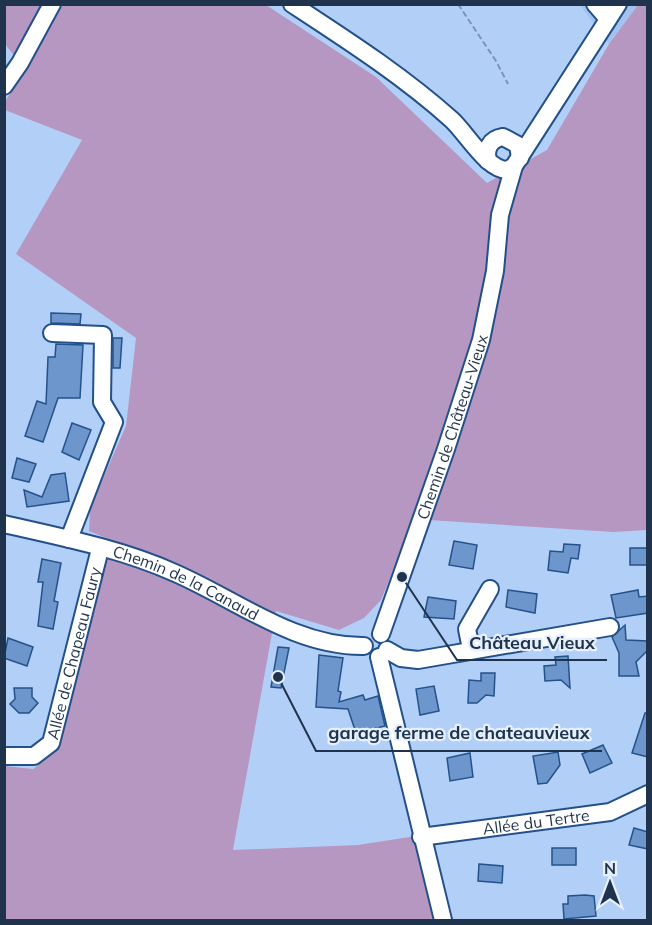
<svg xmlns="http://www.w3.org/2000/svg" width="652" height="925" viewBox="0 0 652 925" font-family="Mulish,sans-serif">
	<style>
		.built { fill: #a3c3ee }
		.green { fill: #b597c2 }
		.building { fill: #6d96cd; stroke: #24528a; stroke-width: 1.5 }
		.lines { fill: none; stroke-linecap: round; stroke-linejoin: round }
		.minor-casing { stroke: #235089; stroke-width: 20 }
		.path { stroke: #7a94b6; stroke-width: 2; stroke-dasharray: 6 3; stroke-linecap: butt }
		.minor { stroke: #fff; stroke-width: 16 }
		.labels { text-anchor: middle; stroke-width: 4.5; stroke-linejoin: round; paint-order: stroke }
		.street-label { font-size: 16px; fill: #1f334d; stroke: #e5effd }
		.leader { fill: none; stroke: #1f334d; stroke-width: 2 }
		.callout-dot { fill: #1f334d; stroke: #e5effd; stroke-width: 2 }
		.callout-label { font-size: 18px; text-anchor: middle; font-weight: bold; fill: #1f334d; stroke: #e5effd; stroke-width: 4.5; stroke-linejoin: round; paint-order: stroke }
	</style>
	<rect width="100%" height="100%" fill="#b2d0f7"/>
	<path class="built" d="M580,5h58l-29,39z"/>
	<path class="green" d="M5,5h261l110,72 111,106 60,-33 62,-106 29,-39h9v525l-34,2 -199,-13 -33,81 -17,18 -25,12 -63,-19 -43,239 125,-5 58,-9 20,84h-431v-154l28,3 19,-14 9,-15 50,-200 -22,-9 1,-23 36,-82 10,-88 -120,-84 66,-114 -77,-30v-9l21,-30 -21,-27z"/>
	<g class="building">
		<path d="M51,313l30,1 -1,10 -29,-1z"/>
		<path d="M113,338h9l-2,30h-7z"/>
		<path d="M56,344l27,1 -3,53h-22l-15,44 -18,-6 12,-35 9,3 2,-47h7z"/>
		<path d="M72,423l19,7 -12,30 -17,-8z"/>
		<path d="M17,458l19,6 -7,18 -17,-4z"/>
		<path d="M65,473l4,28 -42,6 -3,-17 18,7 9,-22z"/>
		<path d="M454,541l23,4 -4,24 -24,-4z"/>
		<path d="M564,544l16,1 -2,14 -7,-1 -3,15 -20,-3 2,-19 13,1z"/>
		<rect x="630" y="548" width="18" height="17"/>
		<path d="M42,559l19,4 -7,38 4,1 -5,27 -15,-3 5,-44h-5z"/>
		<path d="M508,590l29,4 -2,19 -29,-6z"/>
		<path d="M638,590l1,7 9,-1v17l-32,5 -5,-23z"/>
		<path d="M428,597l28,4 -2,18 -30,-2z"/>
		<path d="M625,625l1,15 22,1v9l-12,12 3,14h-20v-23l-7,-16z"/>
		<path d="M8,638l25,9 -6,19 -23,-8z"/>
		<path d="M278,647l11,1 -8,40 -10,-1z"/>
		<path d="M319,655l24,3 -5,33 3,1 -2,10 24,-7 2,5 13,-4 7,30 -29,7 -8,-24 -32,-2z"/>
		<path d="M568,656l2,32 -9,-8 -16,1 -1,-15 12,-1 -1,-8z"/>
		<path d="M481,673h14l-1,23 -8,-1 -9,8h-9l1,-23 12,1z"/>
		<path d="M434,686l5,25 -19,4 -4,-26z"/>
		<path d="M14,688h18v9l6,6 -9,10h-10l-9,-9 5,-5z"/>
		<path d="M645,713h3v44l-16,-4z"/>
		<path d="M603,745l9,18 -22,10 -8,-19z"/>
		<path d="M558,752l2,13 -13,18 -9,1 -5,-28z"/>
		<path d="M470,753l3,24 -23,4 -3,-23z"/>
		<path d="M634,828l14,4v17l-19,-4z"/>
		<rect x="552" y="848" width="24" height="17"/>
		<path d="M479,864l24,2 -1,17 -24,-2z"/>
		<path d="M585,895l9,1 2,20 -32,3 -1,-15h5v-8z"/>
	</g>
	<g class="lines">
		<defs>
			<g id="minor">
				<path d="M292,4c55,36 111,72 160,116 15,14 36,51 56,50l6,-4"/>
				<path d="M595,4l13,15"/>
				<path d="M4,86l16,-23 32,-59"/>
				<path d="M488,161c-3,-12 2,-22 15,-24l15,8 2,13"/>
				<path d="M52,333l51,2 -1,67 12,20 -45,117"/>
				<path id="s1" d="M4,524c57,13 118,25 171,49 62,27 120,74 189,73"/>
				<path id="s2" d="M381,634l65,-185 35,-109 14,-69 5,-56 14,-49 104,-162"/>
				<path d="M471,649l-4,-20 23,-40"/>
				<path d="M387,650l14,8 17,2 192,-33"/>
				<path d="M379,657l64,263"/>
				<path id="s3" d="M4,756h30l17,-13 49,-194"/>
				<path id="s4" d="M421,837l189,-25 38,-18"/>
			</g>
		</defs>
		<use href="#minor" class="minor-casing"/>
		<path class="path" d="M458,4l38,57 12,23"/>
		<use href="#minor" class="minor"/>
	</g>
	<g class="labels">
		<g class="street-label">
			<text dy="6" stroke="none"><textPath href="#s2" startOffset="219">Chemin de Château-Vieux</textPath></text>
			<text dy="6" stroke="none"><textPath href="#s1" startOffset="192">Chemin de la Canaud</textPath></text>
			<text dy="6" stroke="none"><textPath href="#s3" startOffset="144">Allée de Chapeau Faury</textPath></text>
			<text dy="6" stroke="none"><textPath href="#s4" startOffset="116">Allée du Tertre</textPath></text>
		</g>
	</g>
	<path class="leader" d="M402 577L457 660H607M278 677L316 751H602"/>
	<g class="callout-dot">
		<circle cx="402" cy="577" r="6"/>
		<circle cx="278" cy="677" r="6"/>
	</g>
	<g class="callout-label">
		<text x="532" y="649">Château Vieux</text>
		<text x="459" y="739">garage ferme de chateauvieux</text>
	</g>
	<rect width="652" height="925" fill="none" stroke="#1f334d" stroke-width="12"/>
	<g transform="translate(610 883)" stroke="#e5effd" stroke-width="4.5" paint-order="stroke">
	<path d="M0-4.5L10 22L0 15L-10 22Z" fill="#1f334d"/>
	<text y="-9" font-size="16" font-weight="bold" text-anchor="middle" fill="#1f334d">N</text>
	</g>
</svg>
